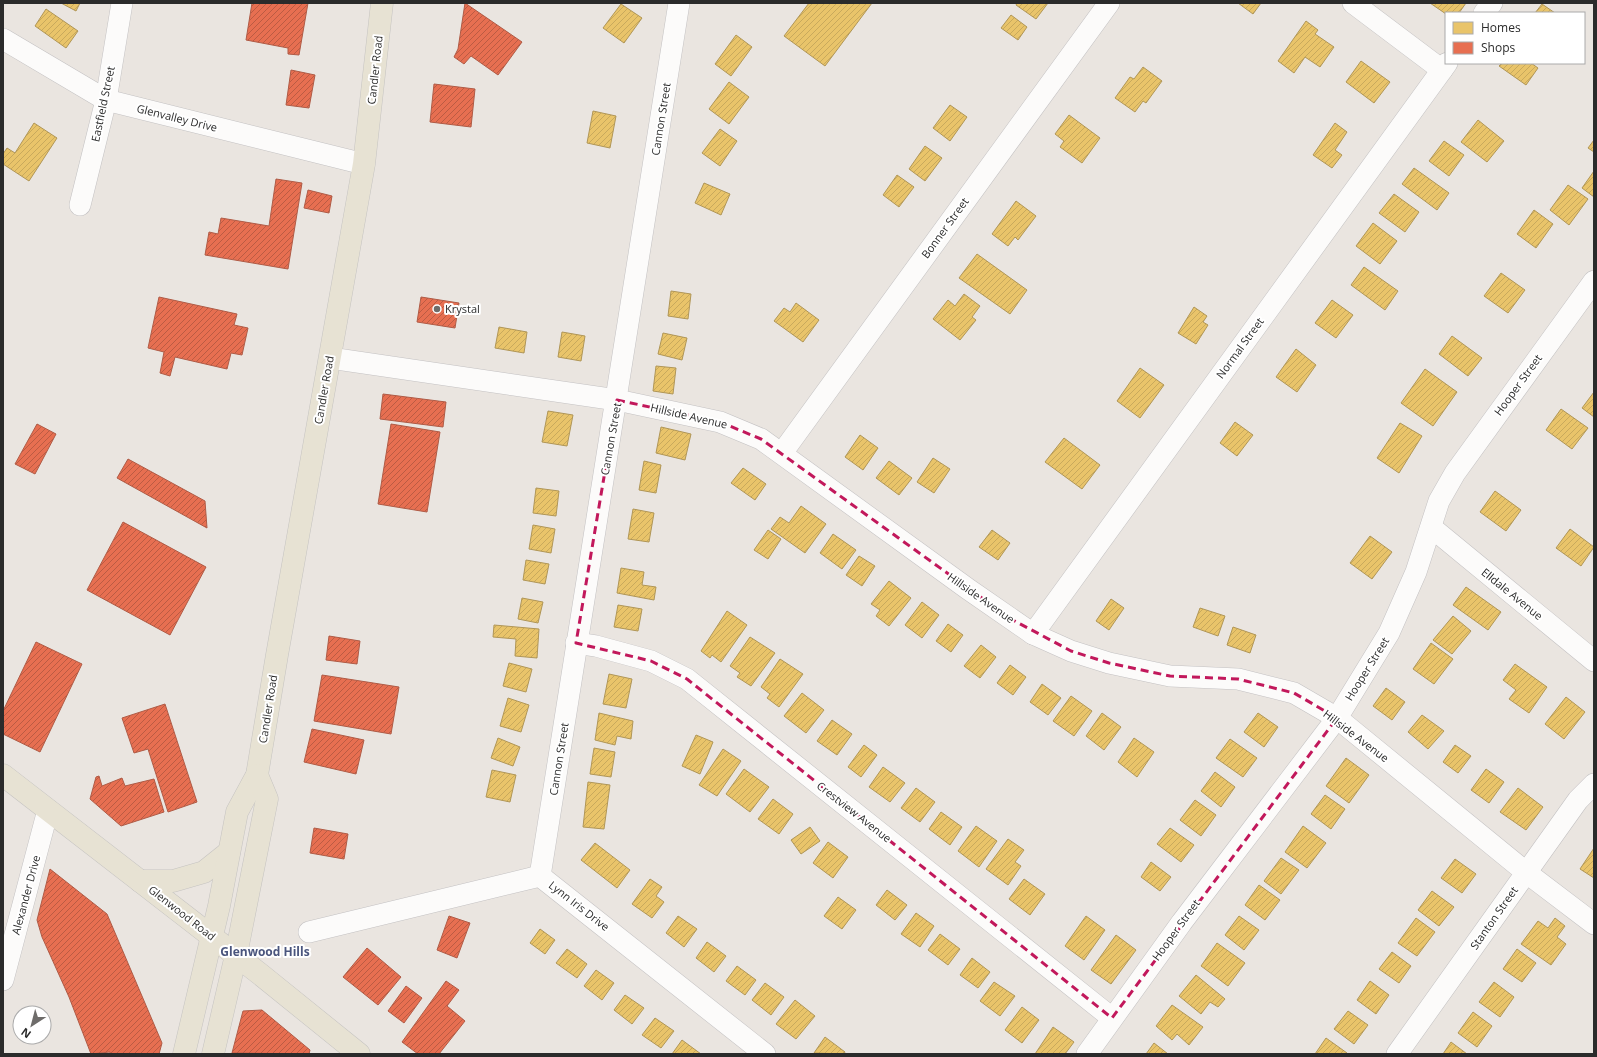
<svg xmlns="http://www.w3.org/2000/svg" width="1597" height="1057" viewBox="0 0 1597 1057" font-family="'Open Sans',sans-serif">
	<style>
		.homes { fill: url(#homes-hatch); stroke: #b09657 }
		.shops { fill: url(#shops-hatch); stroke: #af5b46 }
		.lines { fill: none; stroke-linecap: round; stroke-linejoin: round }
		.minor-casing { stroke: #c3c1c2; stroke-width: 22 }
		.major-casing { stroke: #c5c3c1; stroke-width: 23 }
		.minor { stroke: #fcfbfa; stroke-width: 21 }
		.major { stroke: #e7e2d3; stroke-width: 22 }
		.marked { fill: none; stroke: #c2185b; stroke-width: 3; stroke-dasharray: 8 5; stroke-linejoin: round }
		.poi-dot { fill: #6e6c6a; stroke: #fff; stroke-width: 1.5 }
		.labels { text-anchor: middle; stroke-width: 4; stroke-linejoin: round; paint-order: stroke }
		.street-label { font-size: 11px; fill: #2b2b2b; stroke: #fff }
		.poi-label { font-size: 11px; fill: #2b2b2b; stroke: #fff; text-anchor: start }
		.neighbourhood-label { font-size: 12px; font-weight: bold; fill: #4a557d; stroke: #fff }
	</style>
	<defs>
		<pattern id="homes-hatch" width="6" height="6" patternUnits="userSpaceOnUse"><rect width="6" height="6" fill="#e9c46a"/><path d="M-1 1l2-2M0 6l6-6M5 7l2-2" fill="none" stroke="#c8a95c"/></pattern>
		<pattern id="shops-hatch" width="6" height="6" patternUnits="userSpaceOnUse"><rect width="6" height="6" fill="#e76f51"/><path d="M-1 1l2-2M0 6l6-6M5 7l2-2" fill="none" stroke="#bb5b43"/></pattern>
	</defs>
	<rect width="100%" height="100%" fill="#eae5e0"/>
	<g class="homes">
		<path d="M61,3h19l-4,8z"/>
		<path d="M809,3h63l-47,63 -41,-30z"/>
		<path d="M1017,3h31l-12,16 -20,-14z"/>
		<path d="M1238,3h23l-8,11z"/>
		<path d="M1430,3h36l-7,10 -13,1z"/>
		<path d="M621,4l21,14 -18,25 -21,-15z"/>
		<path d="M1542,4l13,9h-20z"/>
		<path d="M46,9l32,22 -12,17 -31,-22z"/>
		<path d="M1011,15l16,12 -9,13 -17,-12z"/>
		<path d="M1306,21l12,9 -3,4 19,13 -14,20 -15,-10 -11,16 -16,-12z"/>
		<path d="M736,35l16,12 -21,29 -16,-12z"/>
		<path d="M1361,61l29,21 -16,21 -28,-21z"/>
		<path d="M1502,63h29l7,5 -12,17 -27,-19z"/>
		<path d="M1143,67l19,14 -16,22 -3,-2 -8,11 -20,-14 15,-21 4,2z"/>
		<path d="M729,82l20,15 -20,27 -20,-15z"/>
		<path d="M950,105l17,12 -17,24 -17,-13z"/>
		<path d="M593,111l23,5 -6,32 -23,-5z"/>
		<path d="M1069,115l31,23 -18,25 -22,-16 4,-6 -9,-7z"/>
		<path d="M1478,120l26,21 -17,21 -26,-20z"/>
		<path d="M34,123l23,15 -28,43 -26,-17v-10l4,-6 8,5z"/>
		<path d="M1335,123l12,9 -12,18 7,5 -10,13 -19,-13z"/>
		<path d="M720,129l17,12 -17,25 -18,-13z"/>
		<path d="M1594,140v12l-6,-4z"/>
		<path d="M1444,141l20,14 -15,21 -20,-15z"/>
		<path d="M925,146l17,12 -17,23 -16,-12z"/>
		<path d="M1414,168l35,25 -12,17 -35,-26z"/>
		<path d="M1594,171v26l-12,-9z"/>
		<path d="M897,175l17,12 -15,20 -16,-12z"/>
		<path d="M704,183l26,11 -9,21 -26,-12z"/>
		<path d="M1568,185l20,14 -19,26 -19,-15z"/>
		<path d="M1394,194l25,18 -14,20 -26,-19z"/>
		<path d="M1016,201l20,15 -18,24 -3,-3 -7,9 -16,-12z"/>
		<path d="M1534,210l19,14 -17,24 -19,-14z"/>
		<path d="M1373,223l24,18 -17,23 -24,-18z"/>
		<path d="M977,254l50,36 -17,24 -51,-36z"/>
		<path d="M1364,267l34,24 -13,19 -34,-25z"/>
		<path d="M1501,273l24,17 -17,23 -24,-17z"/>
		<path d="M671,291l20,3 -3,25 -20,-3z"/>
		<path d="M964,294l16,12 -8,11 4,3 -16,20 -27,-21 15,-19 7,6z"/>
		<path d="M1332,300l21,15 -17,23 -21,-15z"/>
		<path d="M796,303l23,17 -16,22 -29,-21 10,-13 6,4z"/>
		<path d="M1194,307l13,9 -4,6 5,3 -12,19 -18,-11z"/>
		<path d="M499,327l28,5 -3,21 -29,-5z"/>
		<path d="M562,332l23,4 -4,25 -23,-4z"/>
		<path d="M663,333l24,5 -5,22 -24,-6z"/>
		<path d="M1452,336l30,22 -14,18 -29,-22z"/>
		<path d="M1296,349l20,16 -19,27 -21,-15z"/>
		<path d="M656,366l20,2 -3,26 -20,-3z"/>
		<path d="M1140,368l24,17 -24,33 -23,-17z"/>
		<path d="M1425,369l32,23 -24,34 -32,-23z"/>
		<path d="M1594,392v25l-12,-9z"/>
		<path d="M1561,409l27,19 -16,21 -26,-19z"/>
		<path d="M548,411l25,4 -6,31 -25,-4z"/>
		<path d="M1235,422l18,13 -16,21 -17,-13z"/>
		<path d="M1400,423l22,13 -23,37 -22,-15z"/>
		<path d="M661,427l30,7 -6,26 -29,-7z"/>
		<path d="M860,435l18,13 -15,22 -18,-13z"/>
		<path d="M1064,438l36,27 -18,24 -37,-27z"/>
		<path d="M933,458l17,11 -16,24 -17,-11z"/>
		<path d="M644,461l17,4 -5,28 -17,-3z"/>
		<path d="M889,461l23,17 -13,17 -23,-17z"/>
		<path d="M743,468l23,16 -11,16 -24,-17z"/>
		<path d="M536,488l23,3 -3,25 -23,-3z"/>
		<path d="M1495,491l26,19 -15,21 -26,-19z"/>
		<path d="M801,506l25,18 -21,29 -34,-24 9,-12 9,6z"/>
		<path d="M633,509l21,4 -5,29 -21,-3z"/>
		<path d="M533,525l22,4 -4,24 -22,-4z"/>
		<path d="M1570,529l24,18 -13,19 -25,-18z"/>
		<path d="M768,530l13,9 -13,20 -14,-9z"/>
		<path d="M992,530l18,13 -12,17 -19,-13z"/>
		<path d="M833,534l23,16 -14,19 -22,-16z"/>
		<path d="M1370,536l22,16 -20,27 -22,-16z"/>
		<path d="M859,556l16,10 -13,20 -16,-11z"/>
		<path d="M526,560l23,4 -4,20 -22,-4z"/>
		<path d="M621,568l23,4 -2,13 14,2 -2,13 -37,-7z"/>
		<path d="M889,581l22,17 -22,28 -13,-10 4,-6 -9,-6z"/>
		<path d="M1466,587l35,25 -13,18 -35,-25z"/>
		<path d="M522,598l21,4 -5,21 -20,-4z"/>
		<path d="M1111,599l13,9 -15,22 -13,-9z"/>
		<path d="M922,602l17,13 -17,23 -17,-13z"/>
		<path d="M618,605l24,4 -4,22 -24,-4z"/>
		<path d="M1200,608l25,8 -7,20 -25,-9z"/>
		<path d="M727,611l20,14 -26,37 -9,-7 -2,3 -9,-7z"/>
		<path d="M1453,616l18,15 -19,23 -19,-14z"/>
		<path d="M948,624l15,11 -12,17 -15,-11z"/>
		<path d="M494,625l45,4 -2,29 -22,-2 1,-17 -23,-2z"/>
		<path d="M1233,627l23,8 -6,18 -23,-8z"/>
		<path d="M750,637l25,16 -24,33 -14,-9 3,-4 -10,-7z"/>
		<path d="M1431,643l22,16 -19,25 -21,-15z"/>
		<path d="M981,645l15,12 -16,21 -16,-12z"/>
		<path d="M780,659l23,15 -24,33 -12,-9 3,-4 -9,-7z"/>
		<path d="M509,663l23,6 -6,23 -23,-6z"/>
		<path d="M1515,664l32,23 -18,26 -20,-14 7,-9 -13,-10z"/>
		<path d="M1010,665l16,12 -13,18 -16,-12z"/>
		<path d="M609,674l23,5 -6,29 -23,-4z"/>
		<path d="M1042,684l19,14 -13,17 -18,-13z"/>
		<path d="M1386,688l19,14 -13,18 -19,-14z"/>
		<path d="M802,693l22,17 -18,23 -22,-17z"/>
		<path d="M1071,696l21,15 -18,25 -21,-15z"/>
		<path d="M1566,697l19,15 -21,27 -19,-15z"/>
		<path d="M508,698l21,7 -8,27 -21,-6z"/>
		<path d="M599,713l34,8 -2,18 -14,-3 -2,9 -20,-5z"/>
		<path d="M1102,713l19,14 -17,23 -18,-14z"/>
		<path d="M1258,713l20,14 -14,20 -20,-15z"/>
		<path d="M1422,715l22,16 -16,18 -20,-17z"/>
		<path d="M832,720l20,14 -15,21 -20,-14z"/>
		<path d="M696,735l17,7 -13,32 -18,-8z"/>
		<path d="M498,738l22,9 -7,19 -22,-8z"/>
		<path d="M1134,738l20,14 -17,25 -19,-15z"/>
		<path d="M1230,739l27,19 -14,19 -27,-19z"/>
		<path d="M864,745l13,10 -16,22 -13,-10z"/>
		<path d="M1455,745l16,11 -13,17 -15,-11z"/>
		<path d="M594,748l21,4 -4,25 -21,-3z"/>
		<path d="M723,749l18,12 -24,35 -18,-11z"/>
		<path d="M1346,758l23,17 -20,28 -23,-17z"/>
		<path d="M883,767l22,16 -15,19 -21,-15z"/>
		<path d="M744,769l25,18 -19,25 -24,-18z"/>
		<path d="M1486,769l18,13 -15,21 -18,-13z"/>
		<path d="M492,770l24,5 -6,27 -24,-5z"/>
		<path d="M1215,772l20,15 -14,20 -20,-16z"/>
		<path d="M588,782l22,3 -6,44 -21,-2z"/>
		<path d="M916,788l19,14 -15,20 -19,-14z"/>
		<path d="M1518,788l25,19 -17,23 -26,-18z"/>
		<path d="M1325,795l20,14 -14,20 -20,-15z"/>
		<path d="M773,799l20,15 -14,20 -21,-15z"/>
		<path d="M1195,800l21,15 -15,21 -21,-16z"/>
		<path d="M941,812l21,15 -12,18 -21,-16z"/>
		<path d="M976,826l21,15 -18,26 -21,-16z"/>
		<path d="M1303,826l23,17 -19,25 -22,-16z"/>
		<path d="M810,827l10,14 -19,13 -10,-14z"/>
		<path d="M1170,828l24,17 -13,17 -24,-18z"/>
		<path d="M1008,839l16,11 -9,12 6,4 -13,19 -22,-16z"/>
		<path d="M828,842l20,15 -15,21 -20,-15z"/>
		<path d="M595,843l35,27 -13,18 -36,-28z"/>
		<path d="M1594,848v30l-14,-9z"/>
		<path d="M1281,858l18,12 -18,24 -17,-13z"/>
		<path d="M1455,859l21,15 -14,19 -21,-15z"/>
		<path d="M1151,862l20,15 -11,14 -19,-14z"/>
		<path d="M650,879l12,8 -6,9 8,6 -12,16 -20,-14z"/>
		<path d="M1024,879l21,15 -15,21 -21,-16z"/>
		<path d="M1259,885l21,15 -15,20 -20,-15z"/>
		<path d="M887,890l20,15 -12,15 -19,-15z"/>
		<path d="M1432,891l22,16 -15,19 -21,-16z"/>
		<path d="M838,897l18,13 -14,19 -18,-13z"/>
		<path d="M916,913l18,13 -14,21 -19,-13z"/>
		<path d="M678,916l19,13 -13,18 -18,-14z"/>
		<path d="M1086,916l19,14 -21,30 -19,-14z"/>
		<path d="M1239,916l20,14 -15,20 -19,-15z"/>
		<path d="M1416,918l19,14 -18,24 -19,-13z"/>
		<path d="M1555,918l10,8 -8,11 9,7 -15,21 -30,-21 17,-23 10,7z"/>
		<path d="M540,929l15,11 -10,14 -15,-11z"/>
		<path d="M940,934l20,15 -12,16 -20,-15z"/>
		<path d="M1116,935l20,15 -25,34 -20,-14z"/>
		<path d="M707,942l19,14 -12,16 -18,-14z"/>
		<path d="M1217,943l28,20 -17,23 -27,-20z"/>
		<path d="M567,949l20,15 -10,14 -21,-15z"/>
		<path d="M1517,949l19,14 -14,19 -19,-13z"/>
		<path d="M1392,952l19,14 -12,17 -20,-14z"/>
		<path d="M972,958l18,14 -12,16 -18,-13z"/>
		<path d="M737,966l19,14 -11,15 -19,-14z"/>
		<path d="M596,970l18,13 -12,17 -18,-14z"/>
		<path d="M1196,975l29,24 -7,8 -8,-5 -9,12 -22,-18z"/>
		<path d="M1370,981l19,14 -13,19 -19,-14z"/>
		<path d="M994,982l21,14 -15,20 -20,-15z"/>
		<path d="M1494,982l20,15 -14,20 -21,-15z"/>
		<path d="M765,983l19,14 -13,18 -19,-15z"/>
		<path d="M625,995l19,13 -12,16 -18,-14z"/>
		<path d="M795,1000l20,16 -19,23 -20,-15z"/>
		<path d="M1172,1005l31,22 -14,18 -12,-11 -5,6 -16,-14z"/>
		<path d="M1022,1007l17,13 -17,23 -17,-13z"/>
		<path d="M1348,1011l20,14 -14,19 -20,-15z"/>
		<path d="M1473,1012l19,14 -15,21 -19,-14z"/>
		<path d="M655,1018l19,13 -13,17 -19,-13z"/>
		<path d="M1053,1027l21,15 -9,12h-30z"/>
		<path d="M825,1037l20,15 -1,2 -30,-1z"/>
		<path d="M1326,1038l21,15 -1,1h-31z"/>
		<path d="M682,1040l19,14h-29z"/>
		<path d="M1451,1042l16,12h-24z"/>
		<path d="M1154,1043l14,11h-22z"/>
	</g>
	<g class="shops">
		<path d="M252,3h56l-9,52 -11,-1v-6l-42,-8z"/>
		<path d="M465,3l57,39 -24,33 -27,-19 -7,8 -10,-7 4,-8z"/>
		<path d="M291,70l24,5 -6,33 -23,-3z"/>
		<path d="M434,84l41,5 -4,38 -41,-5z"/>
		<path d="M276,179l26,4 -14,86 -83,-14 4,-23 9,2 3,-16 48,8z"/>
		<path d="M308,190l24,6 -3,17 -25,-5z"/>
		<path d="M159,297l78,17 -3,11 14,3 -6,27 -11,-2 -4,16 -52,-12 -5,19 -10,-3 4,-21 -16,-4z"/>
		<path d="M421,297l38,6 -4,25 -38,-6z"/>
		<path d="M383,394l63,8 -3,25 -63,-8z"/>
		<path d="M37,424l19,10 -21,40 -20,-10z"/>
		<path d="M391,424l49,8 -13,80 -49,-8z"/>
		<path d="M128,459l77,42 2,27 -90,-50z"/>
		<path d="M123,522l83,45 -36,68 -83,-45z"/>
		<path d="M329,636l31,5 -3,23 -31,-4z"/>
		<path d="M36,642l46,22 -42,88 -37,-18v-23z"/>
		<path d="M322,675l77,12 -8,47 -77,-13z"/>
		<path d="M165,704l32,98 -29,10 -20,-63 -14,4 -12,-35z"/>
		<path d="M312,729l52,11 -8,34 -52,-12z"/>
		<path d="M99,776l3,10 20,-8 3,8 29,-7 10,33 -43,14 -31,-27 6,-22z"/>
		<path d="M314,828l34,6 -4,25 -34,-6z"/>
		<path d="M50,869l57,45 55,129 -3,11h-49v-2l-19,2 -22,-57 -27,-60 -5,-17z"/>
		<path d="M449,916l21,7 -13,35 -20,-8z"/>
		<path d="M367,948l34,29 -23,28 -35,-28z"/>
		<path d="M446,981l13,9 -12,16 18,15 -26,33h-21l-16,-12z"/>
		<path d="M406,986l16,12 -18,25 -16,-12z"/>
		<path d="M262,1010l48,40 -1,4 -77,-1 11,-42z"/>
	</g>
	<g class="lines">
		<defs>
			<g id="minor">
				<path d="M1353,3l89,67"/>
				<path d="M1484,13l8,-10"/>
				<path d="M3,39l103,61 258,64"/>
				<path d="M80,205l26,-105 16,-97"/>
				<path d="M330,358l287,42 103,22 41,17 207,150 65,45 38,17 38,12 61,13 68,3 56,14 43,25 190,155 67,51"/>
				<path d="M782,453l327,-450"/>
				<path d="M1431,527l163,134"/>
				<path d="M1033,634l414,-571"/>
				<path d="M576,643l20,3 55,15 36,18 425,339"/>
				<path d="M540,876l139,-873"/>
				<path d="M309,932l231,-56 225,178"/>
				<path d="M3,980l45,-170"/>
				<path d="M1087,1054l95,-132 155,-204 52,-85 27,-61 23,-71 16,-28 139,-192"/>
				<path d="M1397,1054l181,-254 16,-16"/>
			</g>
			<g id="major">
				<path d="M3,775l257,199 99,80"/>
				<path d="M140,881h33l31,-9 25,-20"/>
				<path d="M184,1054l35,-148 18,-94 20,-37 20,-120 87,-491 18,-161"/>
				<path d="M213,1054l23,-99 31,-156 -10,-24"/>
			</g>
		</defs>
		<use href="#minor" class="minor-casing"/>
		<use href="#major" class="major-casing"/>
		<use href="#minor" class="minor"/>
		<use href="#major" class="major"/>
	</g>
	<path class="marked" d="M617,400l103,22 41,17 250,180 60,32 38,12 61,13 68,3 56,14 43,25 -225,300 -425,-339 -36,-18 -75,-18z"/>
	<circle class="poi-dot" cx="437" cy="309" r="4"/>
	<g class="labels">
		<g class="street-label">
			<text transform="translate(375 70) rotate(-84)" y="4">Candler Road</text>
			<text transform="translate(103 104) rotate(-78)" y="4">Eastfield Street</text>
			<text transform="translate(177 118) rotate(14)" y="4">Glenvalley Drive</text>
			<text transform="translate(661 119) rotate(-81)" y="4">Cannon Street</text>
			<text transform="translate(945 228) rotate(-54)" y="4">Bonner Street</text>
			<text transform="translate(1240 348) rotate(-54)" y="4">Normal Street</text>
			<text transform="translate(1518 385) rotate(-54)" y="4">Hooper Street</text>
			<text transform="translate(324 390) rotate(-80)" y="4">Candler Road</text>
			<text transform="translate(689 416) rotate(13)" y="4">Hillside Avenue</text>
			<text transform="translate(611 439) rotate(-80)" y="4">Cannon Street</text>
			<text transform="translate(1512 594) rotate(39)" y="4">Elldale Avenue</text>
			<text transform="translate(981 598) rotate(35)" y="4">Hillside Avenue</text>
			<text transform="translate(1367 669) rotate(-58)" y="4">Hooper Street</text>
			<text transform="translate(268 709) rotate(-81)" y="4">Candler Road</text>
			<text transform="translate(1356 736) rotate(37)" y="4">Hillside Avenue</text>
			<text transform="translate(559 759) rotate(-81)" y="4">Cannon Street</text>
			<text transform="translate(854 812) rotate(38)" y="4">Crestview Avenue</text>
			<text transform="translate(26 895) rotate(-75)" y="4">Alexander Drive</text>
			<text transform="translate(579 906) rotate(38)" y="4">Lynn Iris Drive</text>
			<text transform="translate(182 913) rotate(38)" y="4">Glenwood Road</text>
			<text transform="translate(1494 918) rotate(-55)" y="4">Stanton Street</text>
			<text transform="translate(1176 930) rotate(-54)" y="4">Hooper Street</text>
		</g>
		<g class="poi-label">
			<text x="445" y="313">Krystal</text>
		</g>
		<g class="neighbourhood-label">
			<text x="265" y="956">Glenwood Hills</text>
		</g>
	</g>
	<rect width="1597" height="1057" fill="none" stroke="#2b2b2b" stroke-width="8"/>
	<rect x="1445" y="12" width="140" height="52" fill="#ffffff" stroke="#aaaaaa"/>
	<rect x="1453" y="22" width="20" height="12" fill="#e9c46a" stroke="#aaaaaa"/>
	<text x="1481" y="32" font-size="12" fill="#2b2b2b">Homes</text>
	<rect x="1453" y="42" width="20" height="12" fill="#e76f51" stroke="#aaaaaa"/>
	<text x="1481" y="52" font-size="12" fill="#2b2b2b">Shops</text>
	<g transform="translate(32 1025) rotate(216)"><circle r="19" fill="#ffffff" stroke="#aaaaaa"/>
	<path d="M0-3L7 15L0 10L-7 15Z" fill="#6e6c6a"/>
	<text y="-6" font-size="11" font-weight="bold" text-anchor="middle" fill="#2b2b2b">N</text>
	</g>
</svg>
